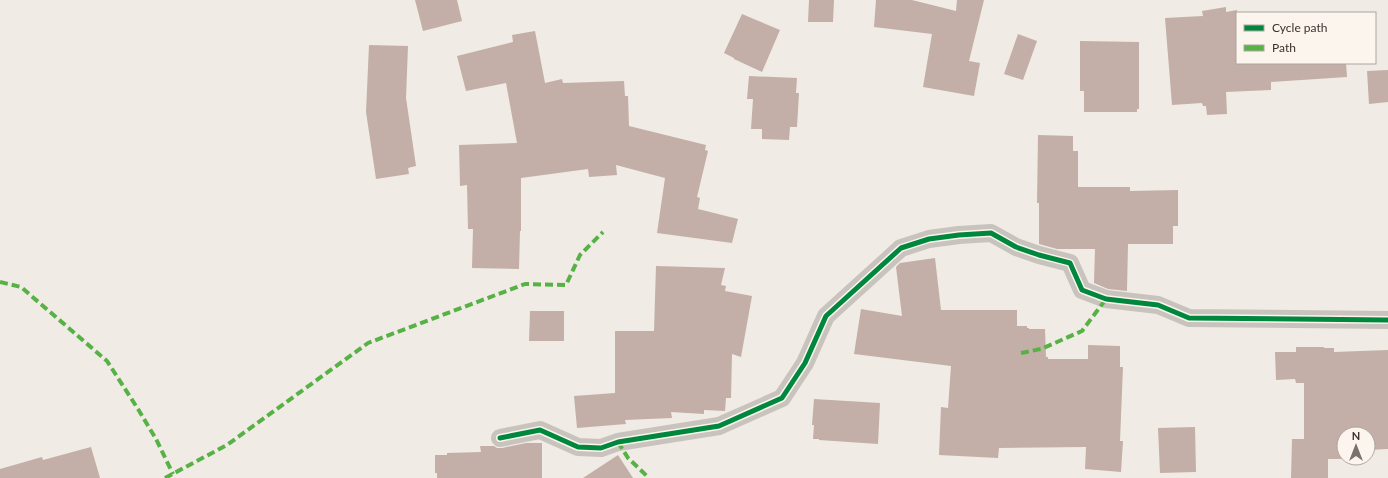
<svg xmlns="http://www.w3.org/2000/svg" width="1388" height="478" font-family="Lato,sans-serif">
	<rect width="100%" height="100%" fill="#f0ebe5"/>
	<g fill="#c3afa7">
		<path d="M 415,0 L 457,0 L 462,21 L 423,31 Z"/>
		<path d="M 809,0 L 834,0 L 833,22 L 808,22 Z"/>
		<path d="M 876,0 L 912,0 L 956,11 L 957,0 L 984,0 L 969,61 L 980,63 L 974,96 L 923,87 L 932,34 L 874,27 Z"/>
		<path d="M 1226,7 L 1226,12 L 1237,10 L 1237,63 L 1346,63 L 1347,77 L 1271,82 L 1271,90 L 1226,92 L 1227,114 L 1207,115 L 1206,106 L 1203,106 L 1202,103 L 1172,105 L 1165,18 L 1203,16 L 1202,11 Z"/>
		<path d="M 742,14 L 780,30 L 762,72 L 734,59 L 734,58 L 724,53 Z"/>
		<path d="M 535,31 L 545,83 L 562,79 L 563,83 L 624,81 L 625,96 L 628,96 L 629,126 L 706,145 L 705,150 L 708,151 L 697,197 L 700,198 L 698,209 L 738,219 L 732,243 L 657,233 L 665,178 L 616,165 L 617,175 L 589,177 L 588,169 L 521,178 L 521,231 L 520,231 L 519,269 L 472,268 L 473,229 L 468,229 L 467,185 L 460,186 L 459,145 L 517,143 L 506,83 L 466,91 L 457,56 L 513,42 L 512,35 Z"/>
		<path d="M 1018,34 L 1037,41 L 1023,80 L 1004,74 Z"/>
		<path d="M 1080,41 L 1139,42 L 1139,109 L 1137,109 L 1137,112 L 1084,112 L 1084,91 L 1080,91 Z"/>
		<path d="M 369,45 L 408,46 L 406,98 L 416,166 L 408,168 L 409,174 L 376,179 L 366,112 Z"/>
		<path d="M 1388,70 L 1388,102 L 1369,104 L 1367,71 Z"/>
		<path d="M 749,76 L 797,78 L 796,93 L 799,93 L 797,127 L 790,127 L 789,140 L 762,139 L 762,129 L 751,129 L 753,99 L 747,99 Z"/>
		<path d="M 1038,135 L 1073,136 L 1073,151 L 1078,151 L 1078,187 L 1130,187 L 1130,191 L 1178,190 L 1178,226 L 1173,226 L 1173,244 L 1128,244 L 1127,291 L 1108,289 L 1094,283 L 1095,249 L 1057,249 L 1039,244 L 1039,203 L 1037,203 Z"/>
		<path d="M 935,258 L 941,310 L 1017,310 L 1017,326 L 1027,326 L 1027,328 L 1029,328 L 1029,329 L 1045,329 L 1046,357 L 1048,357 L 1048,359 L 1088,359 L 1088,345 L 1120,346 L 1120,367 L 1123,367 L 1120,441 L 1123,441 L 1121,472 L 1085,469 L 1086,447 L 999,448 L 998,458 L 939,455 L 941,407 L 948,408 L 951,366 L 854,354 L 861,309 L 902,316 L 896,267 L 900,263 Z"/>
		<path d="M 656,266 L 725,268 L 721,285 L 726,286 L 725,291 L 752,296 L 741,357 L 732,354 L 731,398 L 726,398 L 725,411 L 704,410 L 704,414 L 671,412 L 672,418 L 625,420 L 626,424 L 577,428 L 574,396 L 615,393 L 615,331 L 654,331 Z"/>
		<path d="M 530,311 L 564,311 L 564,341 L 529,341 Z"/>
		<path d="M 1296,347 L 1324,347 L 1324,348 L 1334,348 L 1334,352 L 1388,350 L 1388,449 L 1368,450 L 1368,434 L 1344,434 L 1344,459 L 1328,459 L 1328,478 L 1291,478 L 1292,439 L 1304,439 L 1304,383 L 1296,383 L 1295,379 L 1276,380 L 1275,352 L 1296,352 Z"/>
		<path d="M 814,399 L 880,403 L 878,444 L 819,440 L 819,439 L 813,439 L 814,425 L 812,425 Z"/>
		<path d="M 1195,427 L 1196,472 L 1160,473 L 1158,428 Z"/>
		<path d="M 526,443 L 542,443 L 542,478 L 437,478 L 437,473 L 435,473 L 435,455 L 447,455 L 447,453 L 481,452 L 480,446 L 494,446 L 497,448 L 502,448 Z"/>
		<path d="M 91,447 L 100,478 L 0,478 L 0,469 L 42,457 L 43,460 Z"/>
		<path d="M 618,455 L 633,478 L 583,478 Z"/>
	</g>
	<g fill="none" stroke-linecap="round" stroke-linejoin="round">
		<path stroke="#c9c3be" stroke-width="18" d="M 500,438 L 540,430 L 578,447 L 601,448 L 618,442 L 719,426 L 782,398 L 805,363 L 826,316 L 901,248 L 929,239 L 959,235 L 991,233 L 1016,247 L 1039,255 L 1070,263 L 1082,290 L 1106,299 L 1158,305 L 1189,318 L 1388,320"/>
		<g stroke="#57b246" stroke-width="4" stroke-dasharray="8 4" stroke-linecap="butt">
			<path d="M 0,282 L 21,287 L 107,361 L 138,409 L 156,439 L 173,474"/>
			<path d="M 1021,353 L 1041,349 L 1082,331 L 1106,299"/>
			<path d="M 618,442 L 628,458 L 649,478"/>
			<path d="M 165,478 L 227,445 L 368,343 L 525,284 L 566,285 L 580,255 L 603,232"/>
		</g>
		<defs>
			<path id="cycleway" d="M 500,438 L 540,430 L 578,447 L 601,448 L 618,442 L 719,426 L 782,398 L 805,363 L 826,316 L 901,248 L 929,239 L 959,235 L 991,233 L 1016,247 L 1039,255 L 1070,263 L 1082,290 L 1106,299 L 1158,305 L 1189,318 L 1388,320"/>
		</defs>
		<use href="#cycleway" stroke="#fbf5ee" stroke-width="8"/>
		<use href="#cycleway" stroke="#00873e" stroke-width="5"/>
	</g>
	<rect x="1236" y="12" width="140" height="52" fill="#fbf5ee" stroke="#aea6a0"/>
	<rect x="1244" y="25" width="20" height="6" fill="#00873e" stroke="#aea6a0"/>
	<text x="1272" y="32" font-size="12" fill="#3b302b">Cycle path</text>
	<rect x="1244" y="45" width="20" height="6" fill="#57b246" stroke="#aea6a0"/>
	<text x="1272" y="52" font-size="12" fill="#3b302b">Path</text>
	<g transform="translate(1356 446)"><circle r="19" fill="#fbf5ee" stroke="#aea6a0"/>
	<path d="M0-3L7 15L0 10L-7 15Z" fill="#7a716c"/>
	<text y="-6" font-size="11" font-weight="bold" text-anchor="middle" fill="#3b302b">N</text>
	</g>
</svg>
